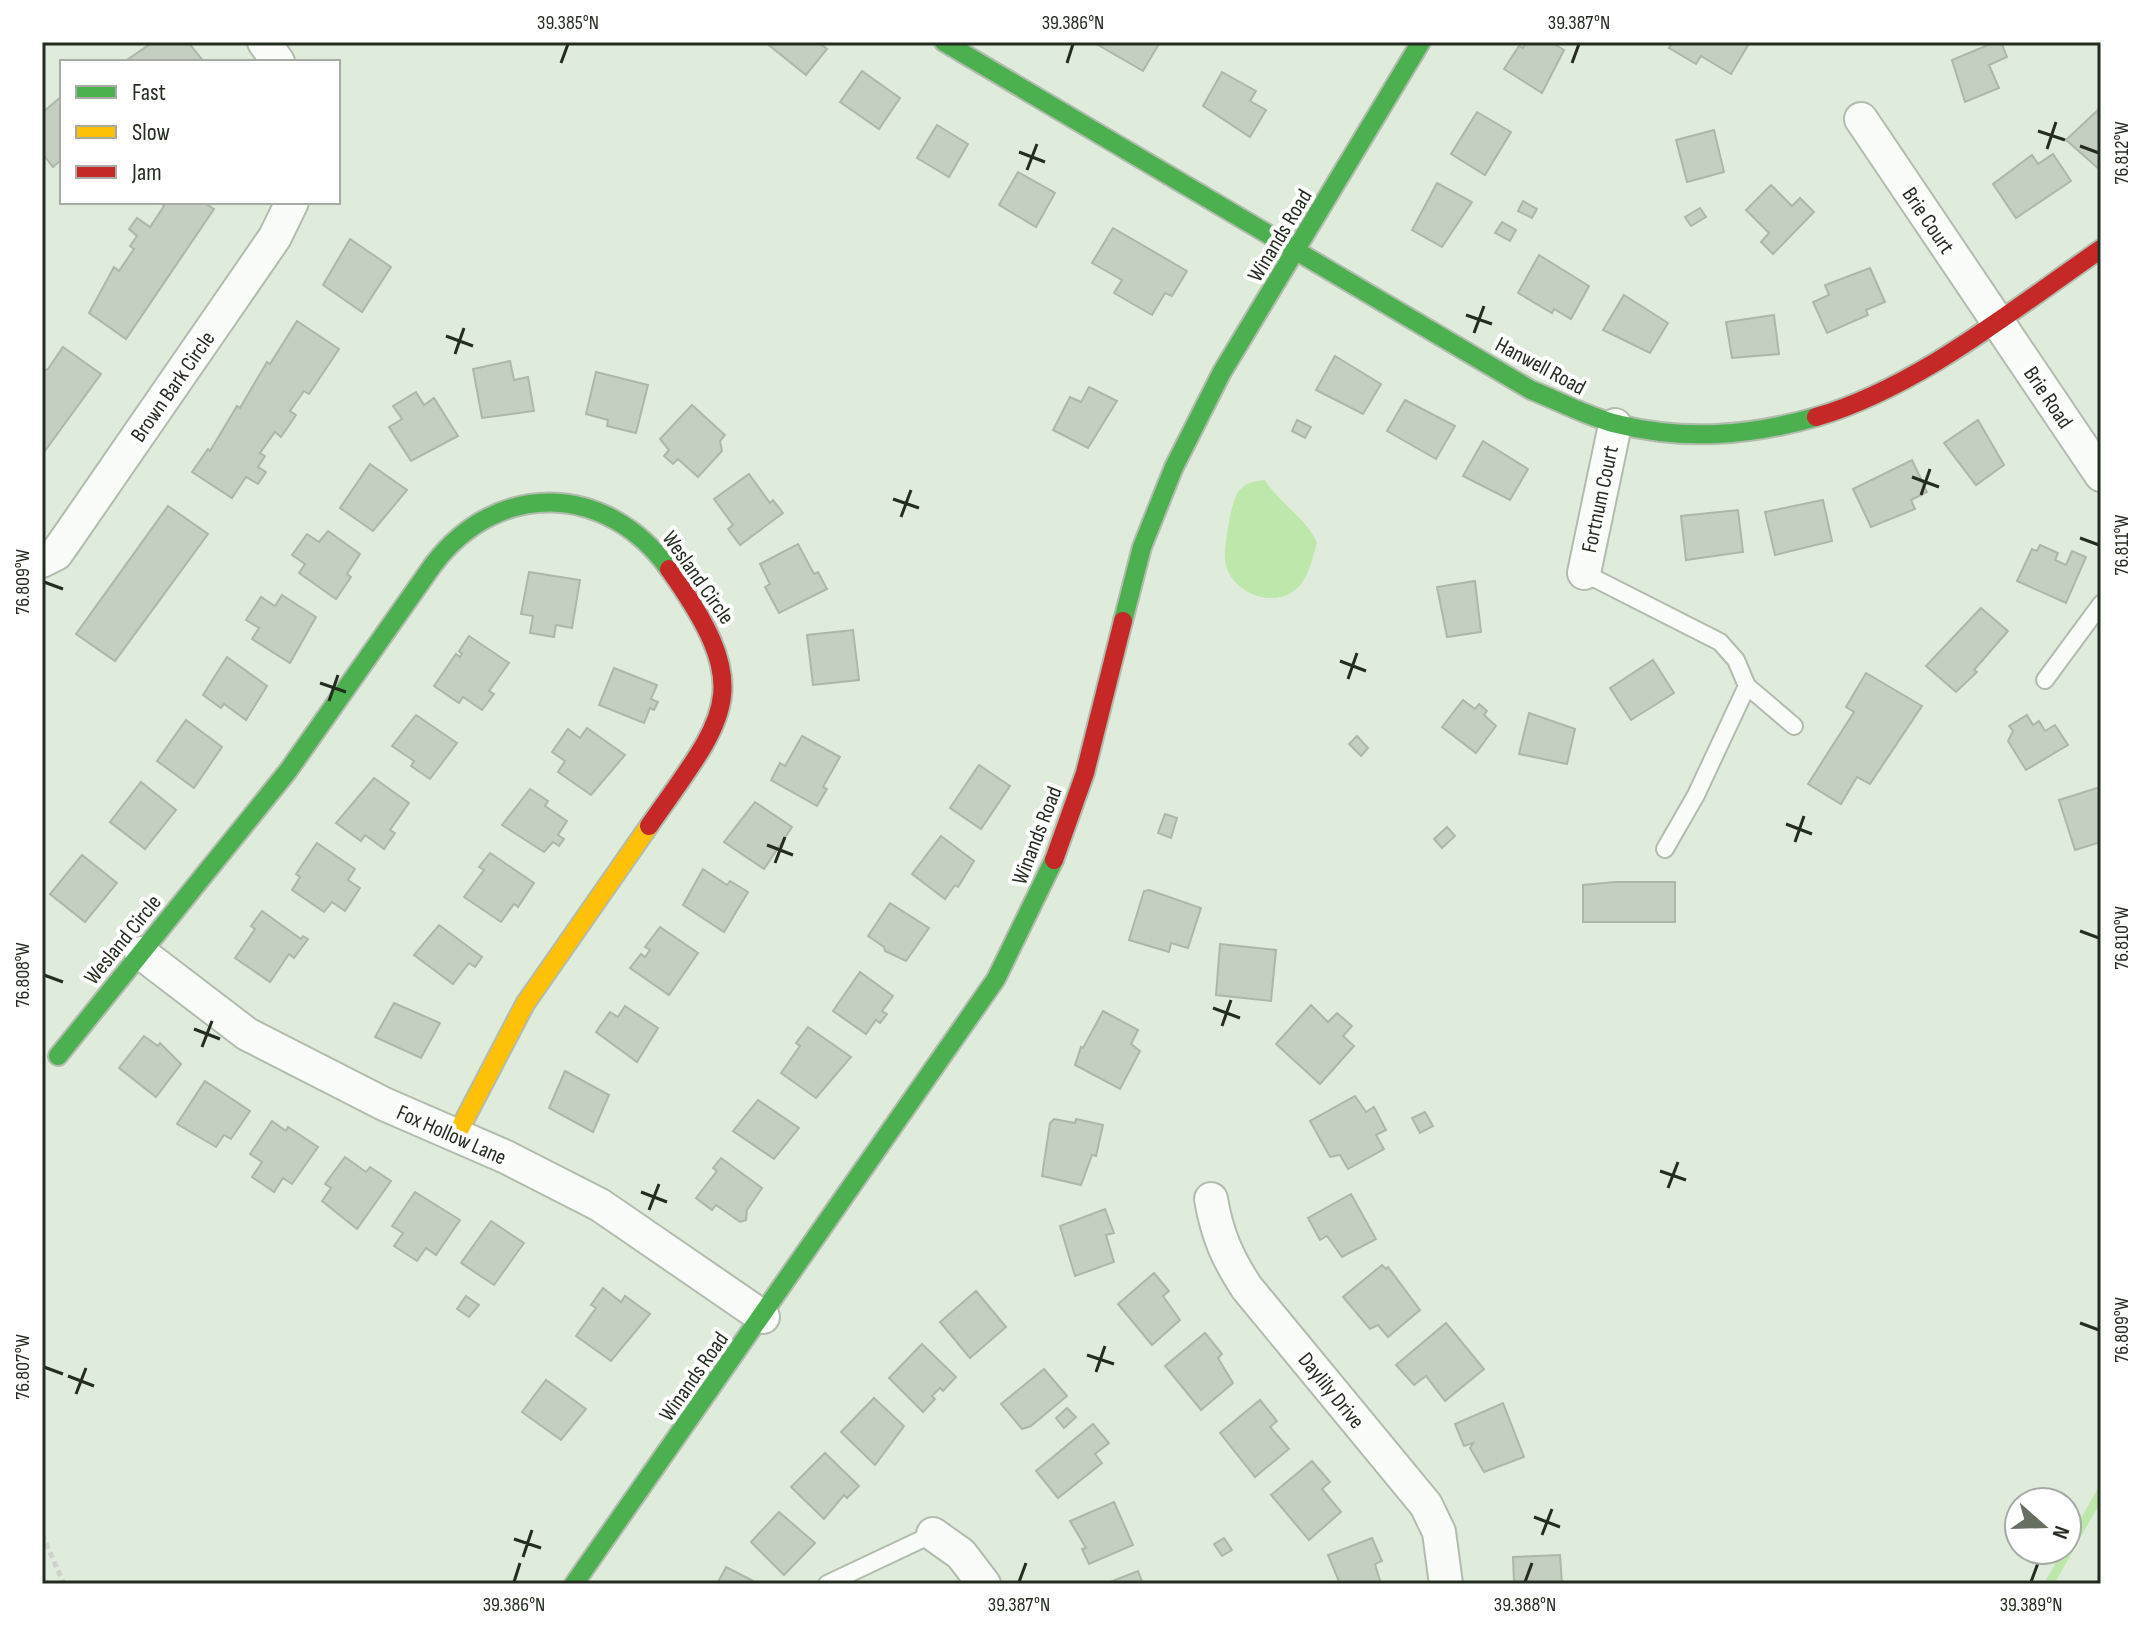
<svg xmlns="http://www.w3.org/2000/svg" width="2143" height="1626" font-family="'Sofia Sans Condensed',sans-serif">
	<rect width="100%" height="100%" fill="#e0ecdb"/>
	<path fill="#bde7ab" d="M 1265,480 C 1279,503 1309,521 1317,543 C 1313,556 1310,573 1301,584 C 1280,611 1235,596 1226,566 C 1222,554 1231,502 1238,492 C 1244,483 1255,481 1265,480 Z"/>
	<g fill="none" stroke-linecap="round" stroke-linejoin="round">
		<path stroke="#bde7ab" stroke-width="9" d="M 2049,1584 L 2101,1492"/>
	</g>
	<g fill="#c4cec1" stroke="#adb7a9" stroke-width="2">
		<path d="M 153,42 L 188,42 L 204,62 L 124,62 Z"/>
		<path d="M 765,42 L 818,42 L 827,49 L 806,75 Z"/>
		<path d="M 1093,42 L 1160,42 L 1143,71 Z"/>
		<path d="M 1526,42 L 1551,42 L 1564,50 L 1542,93 L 1504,69 L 1519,46 L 1523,48 Z"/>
		<path d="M 1673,42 L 1750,42 L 1731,74 L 1701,56 L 1696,64 L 1669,48 Z"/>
		<path d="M 1995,42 L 2001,42 L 2007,57 L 1989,65 L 1999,88 L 1965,102 L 1952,60 Z"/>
		<path d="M 862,71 L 900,98 L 879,129 L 840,102 Z"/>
		<path d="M 1222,72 L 1256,91 L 1250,101 L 1266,110 L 1250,137 L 1203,106 Z"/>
		<path d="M 62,96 L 62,159 L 53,167 L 42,153 L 42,113 Z"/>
		<path d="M 2101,107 L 2101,169 L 2100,170 L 2066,140 Z"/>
		<path d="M 1477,112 L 1511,132 L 1485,175 L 1451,154 Z"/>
		<path d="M 937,125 L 968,144 L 949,177 L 917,158 Z"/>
		<path d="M 1714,130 L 1724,172 L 1687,182 L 1676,140 Z"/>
		<path d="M 2053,154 L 2071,181 L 2016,218 L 1993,184 L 2032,155 L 2038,164 Z"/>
		<path d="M 1018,172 L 1055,193 L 1036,227 L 999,205 Z"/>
		<path d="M 1437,183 L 1472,202 L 1442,247 L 1412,230 Z"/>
		<path d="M 1771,185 L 1792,206 L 1800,198 L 1814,212 L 1773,254 L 1761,242 L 1769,233 L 1746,210 Z"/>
		<path d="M 1523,201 L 1537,209 L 1532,218 L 1518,211 Z"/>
		<path d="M 159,202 L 203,202 L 214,209 L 126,339 L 89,313 L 114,267 L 119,271 L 134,249 L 130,246 L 137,236 L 129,229 L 137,218 L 150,227 L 164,206 Z"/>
		<path d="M 1700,208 L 1706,217 L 1691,226 L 1685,217 Z"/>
		<path d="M 1502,222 L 1516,230 L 1510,241 L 1495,233 Z"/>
		<path d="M 1113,228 L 1187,271 L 1172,296 L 1165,293 L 1152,315 L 1114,293 L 1122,280 L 1092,263 Z"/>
		<path d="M 350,239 L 391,267 L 362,312 L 323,285 Z"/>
		<path d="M 1539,255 L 1589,286 L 1571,319 L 1554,309 L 1552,313 L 1518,293 Z"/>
		<path d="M 1870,268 L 1885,302 L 1866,310 L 1868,315 L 1827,333 L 1813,302 L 1829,295 L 1825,285 Z"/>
		<path d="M 1624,295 L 1668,323 L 1650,353 L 1603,330 Z"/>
		<path d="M 1774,315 L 1779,354 L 1732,358 L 1726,322 Z"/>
		<path d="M 297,321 L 339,349 L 309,394 L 304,391 L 290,411 L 296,415 L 281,437 L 275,432 L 260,453 L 265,456 L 258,467 L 266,472 L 258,484 L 246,477 L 232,498 L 192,472 L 208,449 L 210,451 L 237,406 L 240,408 L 267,362 L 270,364 Z"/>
		<path d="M 63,347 L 101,374 L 42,455 L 42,371 L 48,369 Z"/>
		<path d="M 1335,356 L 1381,384 L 1363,414 L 1316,390 Z"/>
		<path d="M 510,361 L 514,380 L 528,377 L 534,411 L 482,418 L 473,369 Z"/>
		<path d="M 596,372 L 648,385 L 636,433 L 607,426 L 608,420 L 586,414 Z"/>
		<path d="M 1089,387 L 1117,401 L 1088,448 L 1053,430 L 1070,397 L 1081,402 Z"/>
		<path d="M 416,392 L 424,405 L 434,398 L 458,436 L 411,461 L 389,427 L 402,419 L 393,406 Z"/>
		<path d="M 1405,400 L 1455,426 L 1436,459 L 1387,431 Z"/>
		<path d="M 692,405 L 725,435 L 720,441 L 722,451 L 698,477 L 678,459 L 673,464 L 664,456 L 669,450 L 660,439 Z"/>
		<path d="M 1297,420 L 1311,427 L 1305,438 L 1292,431 Z"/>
		<path d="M 1978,420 L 2004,465 L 1976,485 L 1944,443 Z"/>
		<path d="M 1483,441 L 1528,469 L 1510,500 L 1463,476 Z"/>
		<path d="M 1912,460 L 1927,492 L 1911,500 L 1915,509 L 1871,527 L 1853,489 Z"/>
		<path d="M 370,464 L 407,490 L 373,531 L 340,508 Z"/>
		<path d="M 749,474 L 770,503 L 773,500 L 783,513 L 740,545 L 728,529 L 733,525 L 714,499 Z"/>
		<path d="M 1823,500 L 1832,541 L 1775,555 L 1765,512 Z"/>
		<path d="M 168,506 L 208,534 L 115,661 L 76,634 Z"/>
		<path d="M 1738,510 L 1743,552 L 1686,560 L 1681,516 Z"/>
		<path d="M 328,531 L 360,554 L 347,574 L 351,577 L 336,599 L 299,573 L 305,564 L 292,555 L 307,534 L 319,542 Z"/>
		<path d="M 798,544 L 814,574 L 818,572 L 827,589 L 779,613 L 765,587 L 770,584 L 760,564 Z"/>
		<path d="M 2040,545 L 2058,553 L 2055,560 L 2066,565 L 2072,551 L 2086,557 L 2066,603 L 2017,581 L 2032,549 L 2037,551 Z"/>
		<path d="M 529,572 L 580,580 L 572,628 L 556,625 L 554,637 L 530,633 L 533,616 L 521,614 Z"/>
		<path d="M 1475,581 L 1481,632 L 1447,637 L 1437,587 Z"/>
		<path d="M 282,595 L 316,617 L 290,663 L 252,639 L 259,628 L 246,620 L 261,597 L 275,606 Z"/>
		<path d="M 1981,608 L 2008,631 L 1974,670 L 1977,672 L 1956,692 L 1926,666 Z"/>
		<path d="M 853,630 L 859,680 L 813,685 L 807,635 Z"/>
		<path d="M 469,636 L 509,663 L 489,691 L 494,694 L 482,710 L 463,697 L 459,703 L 434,686 L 456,654 L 460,657 L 462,654 L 459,651 Z"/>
		<path d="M 227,657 L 267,686 L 246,720 L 224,704 L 221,708 L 203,695 Z"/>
		<path d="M 1653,660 L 1674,693 L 1631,720 L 1610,688 Z"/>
		<path d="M 614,668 L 657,685 L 651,699 L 658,702 L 654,710 L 650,708 L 644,723 L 599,705 Z"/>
		<path d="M 1866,673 L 1922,706 L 1870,784 L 1857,777 L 1841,804 L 1808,784 L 1854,712 L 1846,707 Z"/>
		<path d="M 1463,700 L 1475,709 L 1479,704 L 1487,711 L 1484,715 L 1496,726 L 1476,753 L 1442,727 Z"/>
		<path d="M 1529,713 L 1575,729 L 1567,764 L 1519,754 Z"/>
		<path d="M 416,715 L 457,743 L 430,779 L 411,766 L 414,761 L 392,746 Z"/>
		<path d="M 2027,715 L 2033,725 L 2039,721 L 2045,731 L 2055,725 L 2068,745 L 2026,770 L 2008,741 L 2013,731 L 2009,726 Z"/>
		<path d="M 186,720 L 222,747 L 194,788 L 157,761 Z"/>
		<path d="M 587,728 L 625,755 L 591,795 L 558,772 L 565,761 L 552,752 L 568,729 L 580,738 Z"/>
		<path d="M 802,736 L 840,757 L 823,787 L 827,789 L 817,806 L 771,780 L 780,763 L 785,766 Z"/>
		<path d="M 1357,736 L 1368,748 L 1361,756 L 1349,744 Z"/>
		<path d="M 979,765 L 1010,786 L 981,829 L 950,808 Z"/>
		<path d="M 374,778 L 409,803 L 390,830 L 395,833 L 384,849 L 365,835 L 361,841 L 336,823 Z"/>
		<path d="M 141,782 L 176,810 L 145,849 L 110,822 Z"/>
		<path d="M 2100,787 L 2101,842 L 2075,850 L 2059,800 Z"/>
		<path d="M 530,789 L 548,801 L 545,806 L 567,821 L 558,835 L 564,839 L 559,846 L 553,842 L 544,852 L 502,825 Z"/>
		<path d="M 755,802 L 792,827 L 764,869 L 724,842 Z"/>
		<path d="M 1165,814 L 1177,818 L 1171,838 L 1158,833 Z"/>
		<path d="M 1447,827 L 1455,836 L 1442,848 L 1434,839 Z"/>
		<path d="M 941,836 L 974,861 L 958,887 L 955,885 L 945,899 L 912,874 Z"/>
		<path d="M 317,843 L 355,869 L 348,880 L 360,888 L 345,911 L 332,902 L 324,912 L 292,890 L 300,877 L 296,874 Z"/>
		<path d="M 490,853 L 534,883 L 518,907 L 514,904 L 501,922 L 464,897 L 484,870 L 479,867 Z"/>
		<path d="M 82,855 L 117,883 L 85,922 L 50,894 Z"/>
		<path d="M 703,869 L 727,885 L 730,881 L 748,892 L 724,932 L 683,905 Z"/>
		<path d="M 1615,882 L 1675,882 L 1675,922 L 1583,922 L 1583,885 Z"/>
		<path d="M 1149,890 L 1201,908 L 1188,948 L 1171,943 L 1169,952 L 1129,940 L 1144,891 Z"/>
		<path d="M 890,903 L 929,928 L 906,961 L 885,951 L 884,947 L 868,936 Z"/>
		<path d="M 262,911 L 301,939 L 303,936 L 308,939 L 294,958 L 289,954 L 270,982 L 235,958 L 255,929 L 251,926 Z"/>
		<path d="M 439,925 L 482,957 L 475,967 L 469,963 L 453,984 L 414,955 Z"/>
		<path d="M 660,927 L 698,953 L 669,995 L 630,968 L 641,954 L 645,957 L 650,950 L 645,947 Z"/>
		<path d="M 1220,944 L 1276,950 L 1271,1001 L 1216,995 Z"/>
		<path d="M 860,972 L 893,996 L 882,1011 L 887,1014 L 880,1023 L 876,1020 L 866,1034 L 833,1011 Z"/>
		<path d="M 394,1003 L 440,1023 L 421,1058 L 375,1037 Z"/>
		<path d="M 1311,1005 L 1328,1022 L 1337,1013 L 1352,1026 L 1343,1036 L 1354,1046 L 1320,1084 L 1276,1044 Z"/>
		<path d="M 625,1006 L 658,1028 L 637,1062 L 596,1032 L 610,1012 L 618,1017 Z"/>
		<path d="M 1103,1011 L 1138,1030 L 1131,1044 L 1140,1051 L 1120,1089 L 1075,1065 L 1081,1047 L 1083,1048 Z"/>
		<path d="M 808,1027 L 851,1057 L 816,1098 L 781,1073 L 800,1046 L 796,1043 Z"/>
		<path d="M 144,1036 L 158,1046 L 160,1043 L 181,1064 L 156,1097 L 119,1068 Z"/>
		<path d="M 565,1071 L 609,1095 L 593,1132 L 549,1108 Z"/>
		<path d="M 205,1081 L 250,1111 L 231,1139 L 224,1135 L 216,1147 L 177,1124 Z"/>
		<path d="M 1355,1096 L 1366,1112 L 1374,1107 L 1386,1130 L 1376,1135 L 1384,1149 L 1348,1169 L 1340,1155 L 1330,1157 L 1310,1121 Z"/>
		<path d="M 758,1100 L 799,1128 L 774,1159 L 733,1131 Z"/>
		<path d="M 1425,1112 L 1433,1126 L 1420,1133 L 1412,1118 Z"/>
		<path d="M 1054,1119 L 1075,1123 L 1076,1119 L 1103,1125 L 1096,1156 L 1092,1155 L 1081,1185 L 1042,1176 L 1050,1123 Z"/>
		<path d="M 272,1121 L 286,1131 L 288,1127 L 318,1147 L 292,1184 L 283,1178 L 274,1192 L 252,1177 L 262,1162 L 250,1154 Z"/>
		<path d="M 345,1157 L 366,1172 L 370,1167 L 391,1181 L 357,1229 L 322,1201 L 331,1188 L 325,1184 Z"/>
		<path d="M 721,1158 L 762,1188 L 747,1210 L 746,1220 L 740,1222 L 716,1205 L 712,1210 L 696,1198 L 717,1171 L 713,1168 Z"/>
		<path d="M 415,1192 L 460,1220 L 436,1255 L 426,1248 L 417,1261 L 394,1246 L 403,1233 L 392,1226 Z"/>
		<path d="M 1351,1194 L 1376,1239 L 1342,1257 L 1327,1236 L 1320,1240 L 1308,1218 Z"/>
		<path d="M 1105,1209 L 1114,1233 L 1106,1235 L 1114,1262 L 1075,1276 L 1060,1226 Z"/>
		<path d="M 491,1221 L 524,1243 L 494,1285 L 461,1263 Z"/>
		<path d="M 1382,1265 L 1386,1269 L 1388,1267 L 1420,1310 L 1388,1337 L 1378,1325 L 1370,1329 L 1343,1297 Z"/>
		<path d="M 1154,1273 L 1169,1291 L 1163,1296 L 1180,1320 L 1152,1345 L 1118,1304 Z"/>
		<path d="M 603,1288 L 621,1302 L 625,1296 L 650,1314 L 611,1361 L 576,1336 L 596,1308 L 591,1305 Z"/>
		<path d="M 976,1291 L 1006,1327 L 970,1358 L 940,1322 Z"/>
		<path d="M 466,1296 L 479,1305 L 469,1317 L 457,1309 Z"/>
		<path d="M 1446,1323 L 1484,1369 L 1445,1401 L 1426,1376 L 1414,1385 L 1396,1365 Z"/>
		<path d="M 1205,1333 L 1222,1354 L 1218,1358 L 1233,1383 L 1201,1410 L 1165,1366 Z"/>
		<path d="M 922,1344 L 956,1377 L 943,1391 L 940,1388 L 932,1396 L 935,1399 L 923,1412 L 889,1378 Z"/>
		<path d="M 1044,1369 L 1067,1396 L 1031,1426 L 1022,1429 L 1001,1404 Z"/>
		<path d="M 546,1380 L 586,1409 L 561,1440 L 522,1412 Z"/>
		<path d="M 874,1398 L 904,1426 L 875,1465 L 841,1432 Z"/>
		<path d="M 1260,1400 L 1277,1421 L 1270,1427 L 1289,1449 L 1255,1477 L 1220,1433 Z"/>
		<path d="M 1503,1403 L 1524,1457 L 1484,1472 L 1470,1448 L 1473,1443 L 1464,1446 L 1455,1424 Z"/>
		<path d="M 1067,1408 L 1076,1417 L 1064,1428 L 1056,1418 Z"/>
		<path d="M 1093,1424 L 1109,1443 L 1095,1454 L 1102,1463 L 1058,1498 L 1036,1471 Z"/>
		<path d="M 825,1453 L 859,1486 L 847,1498 L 844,1495 L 824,1519 L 791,1487 Z"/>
		<path d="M 1312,1461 L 1330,1482 L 1322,1489 L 1341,1512 L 1309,1540 L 1271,1495 Z"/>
		<path d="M 1114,1502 L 1133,1545 L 1089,1564 L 1082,1549 L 1086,1548 L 1070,1521 Z"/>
		<path d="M 779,1512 L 815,1543 L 784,1575 L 751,1542 Z"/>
		<path d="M 1224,1538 L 1232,1550 L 1222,1556 L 1214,1544 Z"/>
		<path d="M 1372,1538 L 1382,1561 L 1375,1564 L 1381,1584 L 1340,1584 L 1328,1555 Z"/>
		<path d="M 1560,1555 L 1562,1584 L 1514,1584 L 1513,1557 Z"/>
		<path d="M 726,1567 L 759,1584 L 717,1584 Z"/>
		<path d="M 1138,1571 L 1143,1584 L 1105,1584 Z"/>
	</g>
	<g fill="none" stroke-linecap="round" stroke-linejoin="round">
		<defs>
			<g id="lane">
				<path d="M 1584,573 L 1720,642 L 1736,660 L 1747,686 L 1696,795 L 1665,849"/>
				<path d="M 2045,680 L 2101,604"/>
				<path d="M 1747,686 L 1794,726"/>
				<path d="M 827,1584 L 933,1534"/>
			</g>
			<g id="street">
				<path d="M 264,42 L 278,62"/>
				<path d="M 1861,119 L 2101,475"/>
				<path d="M 42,561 L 56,554 L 68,537 L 275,237 L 292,202"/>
				<path d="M 1584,573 L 1615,425"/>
				<path d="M 141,953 L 247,1034 L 384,1104 L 506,1157 L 600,1205 L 763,1317"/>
				<path d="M 1211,1199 C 1217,1234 1227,1258 1247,1288 L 1426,1505 L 1439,1532 L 1446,1584"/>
				<path d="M 933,1534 L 961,1554 L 984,1584"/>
			</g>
			<g id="fast">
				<path d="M 944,42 L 1531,390 C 1559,401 1588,417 1617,424 C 1685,441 1749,436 1816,417"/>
				<path d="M 1123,621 L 1142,547 L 1174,467 L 1222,372 L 1421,42"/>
				<path d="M 58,1056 L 288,771 L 433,565 C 498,479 607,483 669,569"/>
				<path d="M 574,1584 L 996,979 L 1054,860"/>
			</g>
			<path id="slow" d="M 456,1136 L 525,1004 L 649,826"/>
			<g id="jam">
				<path d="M 1816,417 C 1917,388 2015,308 2101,249"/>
				<path d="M 649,826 C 728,713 756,692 669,569"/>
				<path d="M 1054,860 L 1085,773 L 1123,621"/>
			</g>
		</defs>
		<use href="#lane" stroke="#b2bcae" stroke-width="20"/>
		<use href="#street" stroke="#b2bcae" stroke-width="36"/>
		<use href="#fast" stroke="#b2bcae" stroke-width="22"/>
		<use href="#slow" stroke="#b2bcae" stroke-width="22"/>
		<use href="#jam" stroke="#b2bcae" stroke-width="22"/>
		<path stroke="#ced2cd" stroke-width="5" stroke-dasharray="6 4" stroke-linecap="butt" d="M 42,1534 L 64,1584"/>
		<use href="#lane" stroke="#fafcfa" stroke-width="16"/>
		<use href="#street" stroke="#fafcfa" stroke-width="32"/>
		<use href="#fast" stroke="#4caf50" stroke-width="18"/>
		<use href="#slow" stroke="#ffc107" stroke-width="18"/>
		<use href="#jam" stroke="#c62828" stroke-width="18"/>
	</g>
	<path fill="none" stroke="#242c20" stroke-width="3" d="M 561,63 L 568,44M 1067,63 L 1073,44M 1572,63 L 1579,44M 2038,131 L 2065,140M 2080,146 L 2099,153M 2047,149 L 2056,122M 1019,152 L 1045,162M 1027,170 L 1037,144M 1466,315 L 1492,324M 1474,333 L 1484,306M 446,336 L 473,346M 455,354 L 464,328M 1912,477 L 1939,487M 1921,495 L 1930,469M 893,499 L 919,508M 901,517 L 911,490M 2080,538 L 2099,545M 44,582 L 63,589M 1340,661 L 1366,671M 1348,679 L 1357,653M 320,683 L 346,692M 329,701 L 338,675M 1786,824 L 1812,834M 1795,842 L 1804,816M 767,845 L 793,855M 775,863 L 785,837M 2080,931 L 2099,938M 44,975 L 63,982M 1213,1008 L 1240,1018M 1222,1026 L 1231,1000M 194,1029 L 220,1039M 202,1047 L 212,1021M 1660,1171 L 1686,1180M 1668,1188 L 1678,1162M 641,1192 L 667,1202M 649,1210 L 659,1184M 2080,1323 L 2099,1330M 1087,1355 L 1114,1364M 44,1367 L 63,1374M 1096,1372 L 1105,1346M 68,1376 L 94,1386M 76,1394 L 86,1368M 1534,1517 L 1560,1527M 1542,1535 L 1552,1509M 514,1539 L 541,1548M 523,1557 L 532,1530M 514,1582 L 520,1563M 1019,1582 L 1026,1563M 1525,1582 L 1532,1563M 2031,1582 L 2038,1563"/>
	<g text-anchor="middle" stroke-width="8" stroke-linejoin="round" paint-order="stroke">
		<g font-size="22" fill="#242c20" stroke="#fff">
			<text transform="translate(1929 220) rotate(56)" y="8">Brie Court</text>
			<text transform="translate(1279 235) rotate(-59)" y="8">Winands Road</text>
			<text transform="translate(1541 365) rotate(28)" y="8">Hanwell Road</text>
			<text transform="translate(172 386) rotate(-55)" y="8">Brown Bark Circle</text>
			<text transform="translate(2049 397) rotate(56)" y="8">Brie Road</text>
			<text transform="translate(1599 499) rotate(-78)" y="8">Fortnum Court</text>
			<text transform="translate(699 577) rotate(55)" y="8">Wesland Circle</text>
			<text transform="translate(1036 835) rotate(-69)" y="8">Winands Road</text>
			<text transform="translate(122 939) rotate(-51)" y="8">Wesland Circle</text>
			<text transform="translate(452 1134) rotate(24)" y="8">Fox Hollow Lane</text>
			<text transform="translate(693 1376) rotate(-55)" y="8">Winands Road</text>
			<text transform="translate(1332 1390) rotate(51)" y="8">Daylily Drive</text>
		</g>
	</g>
	<rect width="2143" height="1626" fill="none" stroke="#ffffff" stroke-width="88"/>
	<rect x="60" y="60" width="280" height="144" fill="#ffffff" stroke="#a7aba6" stroke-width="2"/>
	<rect x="76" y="86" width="40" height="12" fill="#4caf50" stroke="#a7aba6" stroke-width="2"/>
	<text x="132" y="100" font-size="24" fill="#242c20">Fast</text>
	<rect x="76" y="126" width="40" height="12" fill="#ffc107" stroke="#a7aba6" stroke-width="2"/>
	<text x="132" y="140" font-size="24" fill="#242c20">Slow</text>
	<rect x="76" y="166" width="40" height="12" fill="#c62828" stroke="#a7aba6" stroke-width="2"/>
	<text x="132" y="180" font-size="24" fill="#242c20">Jam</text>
	<g transform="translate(2043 1526) rotate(110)"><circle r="38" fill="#ffffff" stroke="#a7aba6" stroke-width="2"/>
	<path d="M0-6L14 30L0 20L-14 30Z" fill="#666f61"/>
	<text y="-12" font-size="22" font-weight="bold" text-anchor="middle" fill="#242c20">N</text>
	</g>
	<rect x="44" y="44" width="2055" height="1538" fill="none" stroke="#242c20" stroke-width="3"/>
	<g font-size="20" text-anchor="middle" fill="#242c20">
		<text x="568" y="29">39.385°N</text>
		<text x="1073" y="29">39.386°N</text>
		<text x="1579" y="29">39.387°N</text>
		<text transform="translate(2121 153) rotate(-90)" y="7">76.812°W</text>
		<text transform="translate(2121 545) rotate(-90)" y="7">76.811°W</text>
		<text transform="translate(22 582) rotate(-90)" y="7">76.809°W</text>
		<text transform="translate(2121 938) rotate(-90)" y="7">76.810°W</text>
		<text transform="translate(22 975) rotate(-90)" y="7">76.808°W</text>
		<text transform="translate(2121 1330) rotate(-90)" y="7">76.809°W</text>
		<text transform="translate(22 1367) rotate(-90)" y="7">76.807°W</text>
		<text x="514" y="1611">39.386°N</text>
		<text x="1019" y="1611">39.387°N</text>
		<text x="1525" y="1611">39.388°N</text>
		<text x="2031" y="1611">39.389°N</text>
	</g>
</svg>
